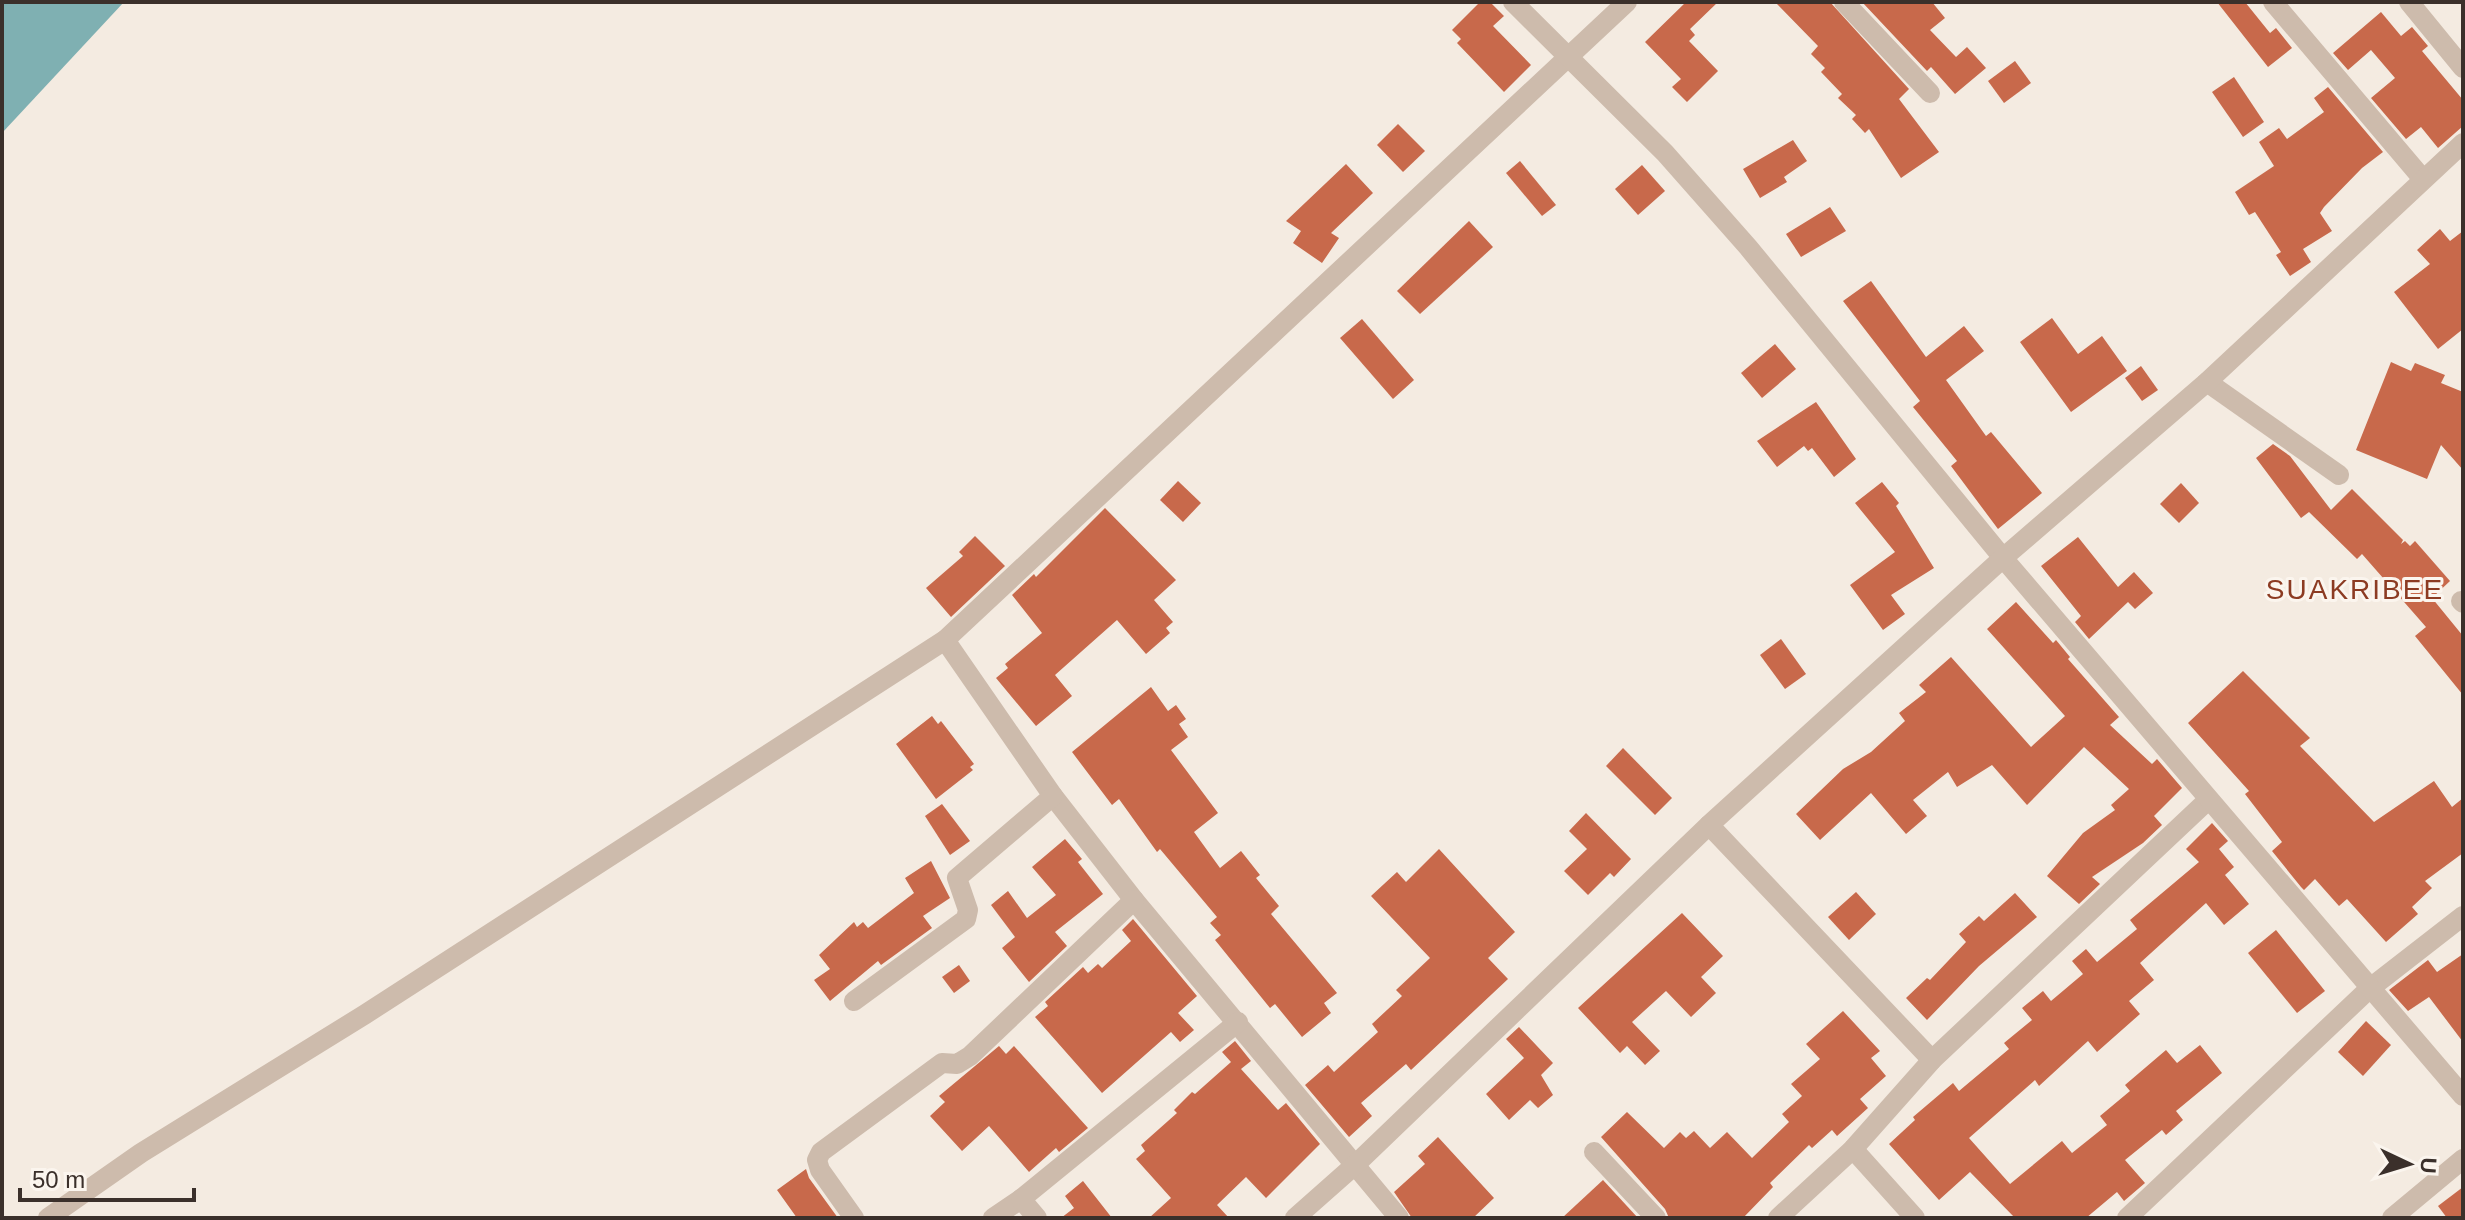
<svg xmlns="http://www.w3.org/2000/svg" width="2465" height="1220" font-family="Arial,sans-serif">
	<rect width="100%" height="100%" fill="#f4ebe1"/>
	<path fill="#7fb0b2" d="M 2,2 L 124,2 L 2,133 Z"/>
	<g fill="#c8694b">
		<path d="M 1480,2 L 1490,2 L 1504,16 L 1493,26 L 1531,65 L 1504,92 L 1457,43 L 1461,39 L 1452,30 Z"/>
		<path d="M 1686,2 L 1718,2 L 1690,29 L 1695,35 L 1689,41 L 1718,71 L 1687,102 L 1672,87 L 1681,79 L 1645,42 Z"/>
		<path d="M 1775,2 L 1830,2 L 1909,89 L 1899,99 L 1939,152 L 1901,178 L 1869,129 L 1865,133 L 1852,119 L 1856,115 L 1838,98 L 1842,94 L 1821,72 L 1825,68 L 1811,54 L 1818,46 Z"/>
		<path d="M 1862,2 L 1932,2 L 1945,18 L 1930,30 L 1956,57 L 1967,47 L 1986,68 L 1955,94 L 1931,67 L 1927,71 Z"/>
		<path d="M 2217,2 L 2245,2 L 2270,33 L 2276,28 L 2292,48 L 2268,67 Z"/>
		<path d="M 2381,12 L 2401,36 L 2412,27 L 2428,46 L 2422,51 L 2463,100 L 2463,126 L 2438,148 L 2421,127 L 2406,139 L 2371,98 L 2395,78 L 2371,50 L 2348,70 L 2333,53 Z"/>
		<path d="M 2015,61 L 2031,83 L 2004,103 L 1988,81 Z"/>
		<path d="M 2234,77 L 2264,122 L 2243,137 L 2212,92 Z"/>
		<path d="M 2328,87 L 2383,152 L 2362,168 L 2324,207 L 2320,213 L 2332,231 L 2303,249 L 2311,262 L 2290,276 L 2276,255 L 2281,252 L 2255,212 L 2249,215 L 2235,192 L 2274,166 L 2259,142 L 2279,128 L 2287,139 L 2324,112 L 2314,98 Z"/>
		<path d="M 1398,124 L 1425,151 L 1403,172 L 1377,145 Z"/>
		<path d="M 1793,140 L 1807,161 L 1784,177 L 1787,182 L 1760,198 L 1743,169 Z"/>
		<path d="M 1520,161 L 1556,205 L 1542,216 L 1506,173 Z"/>
		<path d="M 1346,164 L 1373,193 L 1331,233 L 1339,238 L 1322,263 L 1293,243 L 1301,231 L 1286,221 Z"/>
		<path d="M 1642,165 L 1665,191 L 1638,215 L 1615,189 Z"/>
		<path d="M 1830,207 L 1846,231 L 1801,257 L 1786,234 Z"/>
		<path d="M 1469,221 L 1493,247 L 1420,314 L 1397,291 Z"/>
		<path d="M 2440,229 L 2450,241 L 2463,231 L 2463,329 L 2438,349 L 2394,292 L 2430,264 L 2417,250 Z"/>
		<path d="M 1871,281 L 1926,357 L 1964,326 L 1984,351 L 1946,380 L 1986,436 L 1991,432 L 2042,493 L 1998,529 L 1951,466 L 1957,461 L 1913,407 L 1920,401 L 1843,301 Z"/>
		<path d="M 2052,318 L 2078,354 L 2102,336 L 2127,371 L 2071,412 L 2020,342 Z"/>
		<path d="M 1362,319 L 1414,380 L 1393,399 L 1340,338 Z"/>
		<path d="M 1775,344 L 1796,369 L 1762,398 L 1741,373 Z"/>
		<path d="M 2391,362 L 2411,371 L 2415,363 L 2445,375 L 2441,383 L 2463,392 L 2463,470 L 2441,445 L 2427,479 L 2356,450 Z"/>
		<path d="M 2141,366 L 2158,390 L 2142,401 L 2125,378 Z"/>
		<path d="M 1816,402 L 1856,459 L 1834,477 L 1812,448 L 1808,451 L 1804,446 L 1777,467 L 1757,441 Z"/>
		<path d="M 2273,444 L 2290,456 L 2331,510 L 2352,489 L 2403,540 L 2401,544 L 2405,541 L 2410,546 L 2415,541 L 2450,581 L 2432,598 L 2463,636 L 2463,695 L 2415,636 L 2426,627 L 2362,554 L 2357,559 L 2309,512 L 2301,518 L 2256,458 Z"/>
		<path d="M 1178,481 L 1201,503 L 1183,522 L 1160,500 Z"/>
		<path d="M 1882,482 L 1899,503 L 1896,506 L 1934,568 L 1891,595 L 1905,614 L 1883,630 L 1850,585 L 1895,552 L 1855,503 Z"/>
		<path d="M 2181,483 L 2199,503 L 2179,523 L 2160,504 Z"/>
		<path d="M 1105,508 L 1176,580 L 1154,600 L 1173,622 L 1166,628 L 1170,633 L 1146,654 L 1117,620 L 1055,675 L 1072,696 L 1036,726 L 996,678 L 1008,668 L 1005,664 L 1042,633 L 1012,595 L 1034,574 L 1036,577 Z"/>
		<path d="M 975,536 L 1005,566 L 951,617 L 926,588 L 963,556 L 959,552 Z"/>
		<path d="M 2078,537 L 2118,587 L 2134,572 L 2153,593 L 2135,609 L 2128,602 L 2089,639 L 2075,622 L 2081,616 L 2041,566 Z"/>
		<path d="M 2016,602 L 2053,643 L 2056,640 L 2070,657 L 2068,659 L 2119,717 L 2110,725 L 2152,764 L 2157,759 L 2182,788 L 2154,816 L 2162,825 L 2143,843 L 2092,877 L 2100,884 L 2079,904 L 2047,876 L 2083,833 L 2115,810 L 2111,805 L 2129,789 L 2084,747 L 2027,805 L 1992,765 L 1957,787 L 1948,772 L 1913,800 L 1927,816 L 1906,834 L 1871,793 L 1820,840 L 1796,814 L 1843,769 L 1871,752 L 1905,721 L 1899,713 L 1926,692 L 1919,685 L 1951,657 L 2031,747 L 2065,716 L 1987,629 Z"/>
		<path d="M 1781,639 L 1806,674 L 1785,689 L 1760,655 Z"/>
		<path d="M 2243,671 L 2310,738 L 2300,746 L 2374,822 L 2434,781 L 2452,807 L 2463,798 L 2463,853 L 2425,881 L 2432,888 L 2412,907 L 2418,914 L 2386,942 L 2347,899 L 2339,906 L 2315,879 L 2304,890 L 2301,887 L 2272,851 L 2282,842 L 2245,794 L 2249,791 L 2188,723 Z"/>
		<path d="M 1151,687 L 1168,711 L 1176,705 L 1186,719 L 1179,724 L 1188,737 L 1171,750 L 1218,813 L 1194,832 L 1220,868 L 1241,851 L 1260,875 L 1256,878 L 1279,906 L 1271,914 L 1337,993 L 1324,1003 L 1331,1013 L 1302,1037 L 1275,1004 L 1270,1008 L 1215,940 L 1221,935 L 1210,923 L 1217,917 L 1160,849 L 1157,852 L 1119,799 L 1112,805 L 1072,752 Z"/>
		<path d="M 932,716 L 938,724 L 941,721 L 974,764 L 970,767 L 973,770 L 936,799 L 896,744 Z"/>
		<path d="M 1623,748 L 1672,798 L 1655,815 L 1606,766 Z"/>
		<path d="M 942,804 L 970,841 L 950,855 L 925,816 Z"/>
		<path d="M 1586,813 L 1631,859 L 1614,877 L 1610,873 L 1588,895 L 1564,871 L 1587,849 L 1569,831 Z"/>
		<path d="M 2212,823 L 2228,841 L 2219,849 L 2234,867 L 2225,875 L 2249,904 L 2224,925 L 2206,903 L 2140,963 L 2154,980 L 2129,1001 L 2140,1014 L 2097,1052 L 2088,1041 L 2039,1086 L 2035,1080 L 1969,1138 L 2010,1184 L 2062,1141 L 2072,1153 L 2107,1125 L 2100,1116 L 2130,1091 L 2125,1085 L 2166,1050 L 2177,1063 L 2200,1045 L 2222,1073 L 2176,1111 L 2183,1120 L 2166,1135 L 2162,1130 L 2125,1160 L 2145,1183 L 2124,1201 L 2117,1192 L 2086,1218 L 2015,1218 L 1970,1172 L 1939,1200 L 1889,1144 L 1915,1120 L 1913,1117 L 1953,1083 L 1959,1091 L 2009,1049 L 2004,1043 L 2032,1020 L 2022,1008 L 2043,991 L 2051,1001 L 2083,974 L 2072,961 L 2086,949 L 2097,962 L 2137,929 L 2130,920 L 2199,862 L 2186,849 Z"/>
		<path d="M 1065,839 L 1082,859 L 1078,862 L 1103,894 L 1055,932 L 1067,946 L 1029,982 L 1002,948 L 1015,937 L 991,905 L 1008,891 L 1027,918 L 1056,895 L 1032,867 Z"/>
		<path d="M 1439,849 L 1515,932 L 1488,958 L 1508,979 L 1411,1070 L 1406,1064 L 1361,1103 L 1372,1116 L 1349,1137 L 1305,1085 L 1328,1065 L 1334,1072 L 1378,1032 L 1372,1024 L 1402,996 L 1396,990 L 1430,958 L 1371,896 L 1397,872 L 1406,882 Z"/>
		<path d="M 931,861 L 950,898 L 923,916 L 932,928 L 881,965 L 878,961 L 830,1001 L 814,980 L 830,969 L 819,955 L 854,922 L 857,927 L 863,922 L 868,928 L 914,893 L 905,878 Z"/>
		<path d="M 1856,892 L 1876,914 L 1849,940 L 1828,917 Z"/>
		<path d="M 2015,893 L 2037,917 L 1979,966 L 1927,1020 L 1906,998 L 1927,978 L 1930,980 L 1966,942 L 1959,934 L 1979,916 L 1984,921 Z"/>
		<path d="M 1682,913 L 1723,956 L 1701,977 L 1716,993 L 1691,1017 L 1666,991 L 1632,1022 L 1660,1051 L 1645,1065 L 1627,1046 L 1620,1053 L 1578,1008 Z"/>
		<path d="M 1133,919 L 1197,996 L 1178,1013 L 1194,1030 L 1180,1042 L 1171,1032 L 1102,1093 L 1035,1017 L 1048,1006 L 1045,1002 L 1083,967 L 1088,973 L 1098,964 L 1102,968 L 1131,941 L 1122,930 Z"/>
		<path d="M 2276,930 L 2325,991 L 2297,1013 L 2248,953 Z"/>
		<path d="M 2463,954 L 2463,1042 L 2429,997 L 2408,1011 L 2389,990 L 2428,960 L 2437,972 Z"/>
		<path d="M 959,965 L 970,981 L 954,993 L 942,977 Z"/>
		<path d="M 1843,1011 L 1880,1051 L 1871,1058 L 1886,1076 L 1860,1099 L 1868,1108 L 1837,1136 L 1832,1130 L 1812,1148 L 1809,1145 L 1770,1183 L 1773,1187 L 1743,1218 L 1669,1218 L 1665,1209 L 1601,1137 L 1627,1112 L 1664,1148 L 1680,1132 L 1686,1138 L 1694,1131 L 1710,1148 L 1727,1132 L 1752,1158 L 1789,1122 L 1782,1114 L 1802,1096 L 1791,1084 L 1820,1059 L 1806,1044 Z"/>
		<path d="M 2366,1021 L 2391,1045 L 2363,1076 L 2338,1052 Z"/>
		<path d="M 1519,1027 L 1553,1063 L 1541,1075 L 1553,1095 L 1538,1108 L 1530,1100 L 1509,1120 L 1486,1094 L 1524,1058 L 1506,1039 Z"/>
		<path d="M 1235,1041 L 1251,1061 L 1241,1069 L 1278,1110 L 1286,1103 L 1320,1144 L 1266,1198 L 1246,1177 L 1217,1205 L 1229,1218 L 1149,1218 L 1171,1198 L 1136,1159 L 1145,1151 L 1141,1145 L 1177,1113 L 1174,1110 L 1192,1092 L 1195,1094 L 1231,1062 L 1222,1052 Z"/>
		<path d="M 999,1046 L 1006,1054 L 1014,1046 L 1088,1128 L 1059,1152 L 1056,1148 L 1029,1172 L 989,1126 L 962,1151 L 930,1116 L 945,1102 L 939,1096 Z"/>
		<path d="M 1438,1137 L 1494,1198 L 1473,1218 L 1412,1218 L 1394,1192 L 1425,1164 L 1418,1156 Z"/>
		<path d="M 806,1169 L 809,1178 L 838,1218 L 797,1218 L 777,1190 Z"/>
		<path d="M 1603,1180 L 1638,1218 L 1562,1218 Z"/>
		<path d="M 1083,1181 L 1112,1218 L 1061,1218 L 1074,1208 L 1065,1196 Z"/>
		<path d="M 2463,1187 L 2463,1218 L 2447,1218 L 2438,1206 Z"/>
	</g>
	<g fill="none" stroke-linecap="round" stroke-linejoin="round">
		<g stroke="#cdbbac" stroke-width="20">
			<path d="M 1844,2 L 1930,93"/>
			<path d="M 2273,2 L 2422,178"/>
			<path d="M 2409,2 L 2463,68"/>
			<path d="M 2207,382 L 2339,475"/>
			<path d="M 2461,601 L 2463,603"/>
			<path d="M 945,640 L 1053,796 L 1134,900 L 1399,1218"/>
			<path d="M 1709,825 L 1932,1060"/>
			<path d="M 854,1001 L 966,919 L 968,910 L 957,878 L 1053,796"/>
			<path d="M 1853,1149 L 1915,1218"/>
			<path d="M 1594,1152 L 1656,1218"/>
			<path d="M 48,1218 L 141,1153 L 364,1015 L 945,640 L 1627,2"/>
			<path d="M 854,1218 L 820,1170 L 817,1160 L 821,1152 L 942,1063 L 957,1064 L 970,1056 L 1134,900"/>
			<path d="M 993,1218 L 1021,1199"/>
			<path d="M 1037,1218 L 1021,1199 L 1238,1022"/>
			<path d="M 1778,1218 L 1853,1149 L 1932,1060 L 2208,800"/>
			<path d="M 2127,1218 L 2369,989 L 2463,916"/>
			<path d="M 2392,1218 L 2463,1159"/>
		</g>
		<g stroke="#cdbbac" stroke-width="20">
			<path d="M 1513,2 L 1665,153 L 1748,247 L 2003,558 L 2463,1096"/>
			<path d="M 1295,1218 L 1356,1164 L 1709,825 L 2003,558 L 2207,382 L 2463,143"/>
		</g>
	</g>
	<g text-anchor="middle" stroke-width="6" stroke-linejoin="round" paint-order="stroke">
		<g font-size="28" letter-spacing="2" fill="#8c3b22" stroke="#fbf5ee">
			<text x="2355" y="599">SUAKRIBEE</text>
		</g>
	</g>
	<rect width="2465" height="1220" fill="none" stroke="#3b302b" stroke-width="8"/>
	<g transform="translate(2409 1164) rotate(94)" stroke="#fbf5ee" stroke-width="6" paint-order="stroke">
	<path d="M0-6L14 30L0 20L-14 30Z" fill="#3b302b"/>
	<text y="-12" font-size="22" font-weight="bold" text-anchor="middle" fill="#3b302b">U</text>
	</g>
	<path d="M20 1188v12h174v-12" fill="none" stroke="#3b302b" stroke-width="4"/>
	<text x="32" y="1188" font-size="24" fill="#3b302b" stroke="#fbf5ee" stroke-width="6" paint-order="stroke">50 m</text>
</svg>
